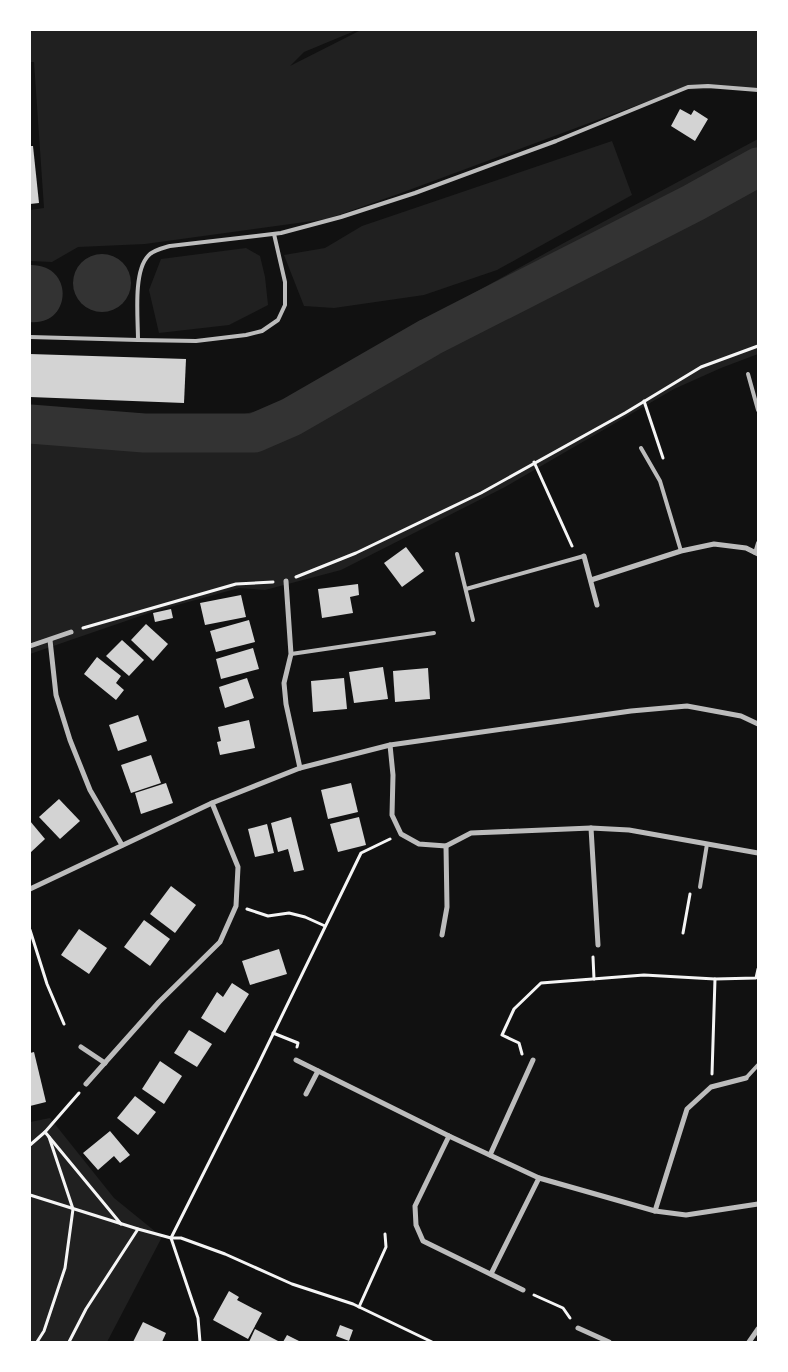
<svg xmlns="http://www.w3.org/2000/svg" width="788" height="1372" font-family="Cabin,sans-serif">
	<rect width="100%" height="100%" fill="#111"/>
	<g fill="#202020">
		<path d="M 34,30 L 357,30 L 304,52 L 290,66 L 361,30 L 758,30 L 758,88 L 678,90 L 401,193 L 327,219 L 145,244 L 78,247 L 52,262 L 30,261 L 30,210 L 44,208 L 34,62 L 30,62 L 30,31 Z"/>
		<path d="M 758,139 L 758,354 L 721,368 L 674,389 L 505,487 L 341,570 L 265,590 L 239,588 L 152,612 L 30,654 L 30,409 L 221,420 L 268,408 L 562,244 Z"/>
		<path d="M 612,141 L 632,195 L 497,270 L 424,295 L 334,308 L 304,306 L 284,255 L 325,248 L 362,226 Z"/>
		<path d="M 246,248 L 260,256 L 265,277 L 268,305 L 229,325 L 159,333 L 149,290 L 161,259 Z"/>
		<path d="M 50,1118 L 114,1198 L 162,1237 L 107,1342 L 30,1342 L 30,1122 Z"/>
	</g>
	<g fill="#333">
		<circle cx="102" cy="283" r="29"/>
		<path d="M 30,265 C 75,264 72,326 30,322 Z"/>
	</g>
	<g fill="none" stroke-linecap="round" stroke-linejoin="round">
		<path stroke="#333" stroke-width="39" d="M 30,424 L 144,433 L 254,433 L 291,417 L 430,337 L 693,203 L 758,167"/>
	</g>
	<g fill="#d3d3d3">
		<path d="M 680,109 L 691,115 L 694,110 L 708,119 L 695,141 L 671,126 Z"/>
		<path d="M 30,146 L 33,146 L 39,203 L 30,204 Z"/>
		<path d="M 30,354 L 186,359 L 184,403 L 30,397 Z"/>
		<path d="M 406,547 L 424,571 L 402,587 L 384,563 Z"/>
		<path d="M 358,584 L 359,595 L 350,597 L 353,613 L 322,618 L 318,589 Z"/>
		<path d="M 241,595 L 246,617 L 205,625 L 200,603 Z"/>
		<path d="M 171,609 L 173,618 L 155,622 L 153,613 Z"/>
		<path d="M 249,620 L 255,642 L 216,652 L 210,631 Z"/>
		<path d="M 146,624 L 168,644 L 153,661 L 131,640 Z"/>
		<path d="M 122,640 L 144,660 L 129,676 L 106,656 Z"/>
		<path d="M 253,648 L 259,669 L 221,679 L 216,659 Z"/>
		<path d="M 97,657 L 121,676 L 116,683 L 124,690 L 116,700 L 84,674 Z"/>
		<path d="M 383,667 L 388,699 L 354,703 L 349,672 Z"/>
		<path d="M 428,668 L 430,699 L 395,702 L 393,671 Z"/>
		<path d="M 247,678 L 254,698 L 225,708 L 219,687 Z"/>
		<path d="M 344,678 L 347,709 L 313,712 L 311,681 Z"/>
		<path d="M 138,715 L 147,741 L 118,751 L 109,725 Z"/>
		<path d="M 249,720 L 255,748 L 220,755 L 217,742 L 221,741 L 218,727 Z"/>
		<path d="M 151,755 L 161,783 L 131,793 L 121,765 Z"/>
		<path d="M 166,783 L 173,803 L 141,814 L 135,793 Z"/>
		<path d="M 351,783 L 358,812 L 328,819 L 321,790 Z"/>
		<path d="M 59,799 L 80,821 L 60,839 L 39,817 Z"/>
		<path d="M 291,817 L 304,870 L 294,872 L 288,849 L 278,852 L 271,823 Z"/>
		<path d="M 359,817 L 366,845 L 338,852 L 330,824 Z"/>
		<path d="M 30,821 L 45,839 L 30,853 Z"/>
		<path d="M 267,824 L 274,853 L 255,857 L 248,829 Z"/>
		<path d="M 171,886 L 196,905 L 175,933 L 150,914 Z"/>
		<path d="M 144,920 L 170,939 L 150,966 L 124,947 Z"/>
		<path d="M 79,929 L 107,948 L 89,974 L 61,955 Z"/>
		<path d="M 279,949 L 287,974 L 250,985 L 242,961 Z"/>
		<path d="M 232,983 L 249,994 L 225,1033 L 201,1018 L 217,992 L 223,997 Z"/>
		<path d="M 189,1030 L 212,1044 L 197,1067 L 174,1053 Z"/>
		<path d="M 34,1052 L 46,1102 L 30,1106 L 30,1053 Z"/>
		<path d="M 160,1061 L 182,1076 L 164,1104 L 142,1089 Z"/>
		<path d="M 135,1096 L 156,1112 L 138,1135 L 117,1118 Z"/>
		<path d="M 110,1131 L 130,1155 L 120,1163 L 114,1156 L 98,1170 L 83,1153 Z"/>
		<path d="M 229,1291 L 239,1297 L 237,1300 L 262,1313 L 248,1339 L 213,1320 Z"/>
		<path d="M 143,1322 L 166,1333 L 162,1342 L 133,1342 Z"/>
		<path d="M 340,1325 L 353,1330 L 349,1341 L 336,1336 Z"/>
		<path d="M 255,1329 L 280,1342 L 249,1342 Z"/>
		<path d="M 287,1335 L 301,1342 L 283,1342 Z"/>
	</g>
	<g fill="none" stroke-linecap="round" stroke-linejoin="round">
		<g stroke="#f5f5f5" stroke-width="3">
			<path d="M 644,401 L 663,458"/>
			<path d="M 534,462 L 572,546"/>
			<path d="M 296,577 L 356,553 L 481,493 L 625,413 L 701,367 L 758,346"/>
			<path d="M 83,628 L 236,584 L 273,582"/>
			<path d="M 247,909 L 268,916 L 289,913 L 305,917 L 325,926"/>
			<path d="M 30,930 L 47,984 L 64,1024"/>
			<path d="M 683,933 L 690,894"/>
			<path d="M 593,957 L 594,979"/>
			<path d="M 273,1033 L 298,1043 L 297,1047"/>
			<path d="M 522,1054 L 519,1043 L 502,1035 L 514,1009 L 541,983 L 644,975 L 715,979 L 756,978 L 758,969"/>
			<path d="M 712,1074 L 715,979"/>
			<path d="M 45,1132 L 121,1224"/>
			<path d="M 30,1145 L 45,1132 L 79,1093"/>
			<path d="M 30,1195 L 138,1229 L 171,1238 L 181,1238 L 225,1254 L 292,1284 L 353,1304 L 432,1342"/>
			<path d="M 534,1295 L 563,1308 L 570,1318"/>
			<path d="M 359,1307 L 386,1247 L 385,1234"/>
			<path d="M 37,1342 L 44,1331 L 65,1268 L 73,1209 L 49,1137"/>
			<path d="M 69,1342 L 86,1309 L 138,1229"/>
			<path d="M 200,1342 L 198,1318 L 171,1238 L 257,1067 L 361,853 L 390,839"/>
		</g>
		<g stroke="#bcbcbc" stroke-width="4">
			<path d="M 30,337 L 138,340 C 138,318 133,272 148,256 C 153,250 163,248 170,246 L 281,233 L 341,217 L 415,193 L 556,141 L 688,87 L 708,86 L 758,90"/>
			<path d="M 138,340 L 196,341 L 246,335 L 262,331 L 278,320 L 285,305 L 285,282 L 274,234"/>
			<path d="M 748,374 L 758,410"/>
			<path d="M 641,448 L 660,481 L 681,551"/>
			<path d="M 755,553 L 758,543"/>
			<path d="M 457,554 L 473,620"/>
			<path d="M 466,589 L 584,556"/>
			<path d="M 291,654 L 434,633"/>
			<path d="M 700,887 L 707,844"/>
			<path d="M 746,1078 L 758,1065"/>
		</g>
		<g stroke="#bcbcbc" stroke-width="5">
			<path d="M 584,556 L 597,605"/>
			<path d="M 591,580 L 681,551 L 714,544 L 746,548 L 758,554"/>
			<path d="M 286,581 L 291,654 L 284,683 L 286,704 L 300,768"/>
			<path d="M 50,640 L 56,695 L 70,740 L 90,790 L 122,845"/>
			<path d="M 30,646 L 71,632"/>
			<path d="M 390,745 L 393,775 L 392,815 L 401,834 L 419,844 L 446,846 L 471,833 L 591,828 L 629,830 L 758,853"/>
			<path d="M 591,828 L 598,945"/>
			<path d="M 30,889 L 212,803 L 300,768 L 390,745 L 631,711 L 687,706 L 741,716 L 758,724"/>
			<path d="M 442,935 L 447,907 L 446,846"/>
			<path d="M 81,1047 L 105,1063"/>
			<path d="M 296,1060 L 449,1136 L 539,1178 L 655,1211 L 686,1215 L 758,1204"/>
			<path d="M 86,1084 L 159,1002 L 220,942 L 236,906 L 238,867 L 212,803"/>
			<path d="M 306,1094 L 318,1071"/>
			<path d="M 449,1136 L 415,1206 L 416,1225 L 423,1241 L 523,1290"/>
			<path d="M 490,1155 L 533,1060"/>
			<path d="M 655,1211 L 687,1109 L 711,1087 L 746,1078"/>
			<path d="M 491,1274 L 539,1178"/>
			<path d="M 578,1328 L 609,1342"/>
			<path d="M 749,1342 L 758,1329"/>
		</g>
	</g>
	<rect width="788" height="1372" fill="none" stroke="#ffffff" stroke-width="62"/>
</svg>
